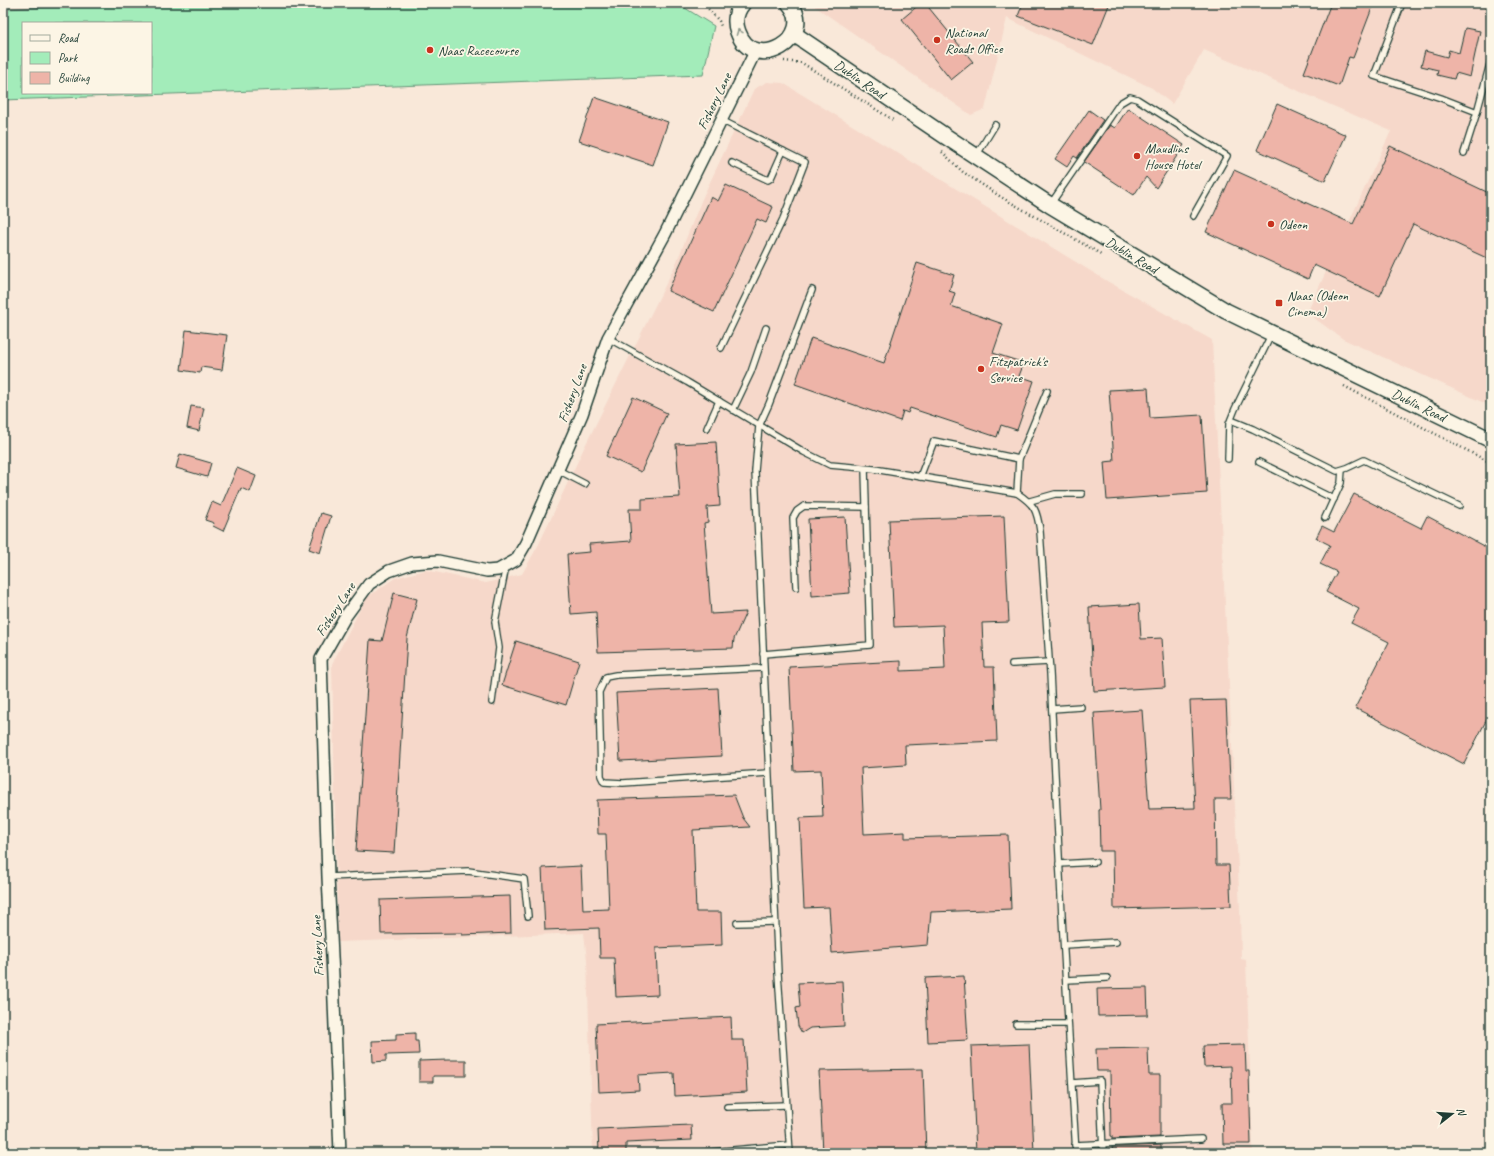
<svg xmlns="http://www.w3.org/2000/svg" width="1494" height="1156" font-family="Caveat,sans-serif">
	<rect width="100%" height="100%" fill="#f9e8d9"/>
	<filter id="ink" filterUnits="userSpaceOnUse"><feTurbulence type="fractalNoise" baseFrequency=".025" numOctaves="2"/><feDisplacementMap in="SourceGraphic" scale="8" xChannelSelector="R" yChannelSelector="G"/><feConvolveMatrix kernelMatrix="1 2 1 2 8 2 1 2 1" color-interpolation-filters="sRGB"/></filter>
	<g filter="url(#ink)">
		<g fill="#f6d8ca">
			<path d="M 810,3 L 1491,3 L 1491,406 L 1343,339 L 1307,313 L 1391,131 L 1204,50 L 1172,104 L 1152,88 L 1007,18 L 985,109 L 971,115 Z"/>
			<path d="M 767,82 L 783,83 L 1107,281 L 1212,340 L 1240,910 L 1241,959 L 1246,960 L 1253,1153 L 593,1153 L 587,960 L 584,933 L 338,942 L 332,664 L 366,598 L 395,578 L 426,570 L 486,583 L 522,574 L 539,544 L 583,450 L 675,266 L 702,199 L 754,89 Z"/>
		</g>
		<path fill="#a3ecba" stroke="#619477" fill-rule="evenodd" d="M 159,3 L 677,3 L 714,26 L 703,75 L 3,100 L 3,9 ZM 23,23 L 151,23 L 151,93 L 23,93 Z"/>
		<g fill="#eeb4a8" stroke="#1f3d34">
			<path d="M 921,3 L 925,3 L 973,62 L 951,80 L 902,19 Z"/>
			<path d="M 1023,3 L 1102,3 L 1109,5 L 1093,45 L 1018,16 Z"/>
			<path d="M 1331,3 L 1374,3 L 1353,58 L 1349,57 L 1339,86 L 1304,73 Z"/>
			<path d="M 1465,28 L 1480,31 L 1470,77 L 1456,73 L 1454,79 L 1437,75 L 1438,70 L 1421,66 L 1425,51 L 1447,57 L 1449,50 L 1459,53 Z"/>
			<path d="M 594,97 L 668,122 L 653,165 L 579,141 Z"/>
			<path d="M 1277,104 L 1346,135 L 1325,181 L 1257,150 Z"/>
			<path d="M 1128,108 L 1184,145 L 1156,188 L 1146,177 L 1134,195 L 1084,162 L 1110,125 L 1115,128 Z"/>
			<path d="M 1089,110 L 1103,120 L 1077,158 L 1074,156 L 1067,167 L 1055,159 Z"/>
			<path d="M 1390,146 L 1491,194 L 1491,260 L 1413,224 L 1380,296 L 1314,265 L 1308,279 L 1206,232 L 1234,170 L 1353,224 Z"/>
			<path d="M 726,185 L 773,207 L 766,223 L 757,219 L 714,312 L 668,291 L 711,197 L 718,201 Z"/>
			<path d="M 917,263 L 954,275 L 949,291 L 955,293 L 951,306 L 1003,324 L 993,353 L 1024,363 L 1019,376 L 1034,381 L 1017,430 L 1001,425 L 997,437 L 910,408 L 908,413 L 903,411 L 900,421 L 795,384 L 811,338 L 884,363 Z"/>
			<path d="M 186,330 L 227,335 L 222,370 L 201,367 L 200,373 L 181,370 Z"/>
			<path d="M 1148,388 L 1150,418 L 1202,415 L 1207,493 L 1107,500 L 1104,462 L 1114,461 L 1109,390 Z"/>
			<path d="M 633,397 L 667,413 L 641,472 L 606,456 Z"/>
			<path d="M 191,406 L 204,408 L 199,431 L 187,428 Z"/>
			<path d="M 716,442 L 720,506 L 707,507 L 708,522 L 704,523 L 711,614 L 746,612 L 734,639 L 733,648 L 598,652 L 596,612 L 571,614 L 567,554 L 590,552 L 589,544 L 631,541 L 629,509 L 642,509 L 642,499 L 680,497 L 676,444 Z"/>
			<path d="M 180,454 L 211,463 L 207,477 L 176,468 Z"/>
			<path d="M 237,468 L 256,476 L 250,492 L 241,488 L 223,531 L 213,526 L 214,523 L 205,520 L 212,502 L 221,506 Z"/>
			<path d="M 1354,494 L 1421,528 L 1427,516 L 1491,550 L 1491,711 L 1464,764 L 1355,708 L 1389,642 L 1351,623 L 1359,609 L 1326,592 L 1337,572 L 1320,564 L 1330,545 L 1316,538 L 1322,526 L 1334,532 Z"/>
			<path d="M 321,513 L 331,516 L 320,553 L 309,549 Z"/>
			<path d="M 1004,516 L 1009,622 L 982,623 L 984,667 L 994,667 L 997,741 L 905,745 L 906,765 L 861,768 L 864,834 L 905,832 L 905,838 L 1008,835 L 1011,909 L 931,912 L 928,945 L 832,953 L 829,907 L 804,908 L 800,818 L 823,817 L 821,770 L 794,771 L 789,667 L 901,661 L 901,671 L 945,669 L 943,625 L 894,627 L 889,520 Z"/>
			<path d="M 845,517 L 850,593 L 812,596 L 808,519 Z"/>
			<path d="M 394,593 L 417,599 L 407,638 L 394,853 L 356,851 L 370,640 L 382,641 Z"/>
			<path d="M 1139,604 L 1141,639 L 1162,638 L 1165,687 L 1094,691 L 1089,607 Z"/>
			<path d="M 516,641 L 579,661 L 566,705 L 502,685 Z"/>
			<path d="M 718,688 L 722,756 L 620,761 L 616,693 Z"/>
			<path d="M 1226,700 L 1231,799 L 1215,799 L 1216,865 L 1229,865 L 1231,906 L 1114,909 L 1113,851 L 1100,851 L 1099,810 L 1100,810 L 1094,713 L 1142,710 L 1149,809 L 1195,808 L 1190,701 Z"/>
			<path d="M 734,795 L 743,818 L 750,827 L 693,830 L 696,912 L 721,912 L 722,945 L 656,948 L 658,995 L 616,997 L 614,958 L 600,958 L 599,928 L 545,930 L 542,868 L 581,866 L 583,910 L 609,909 L 606,834 L 598,834 L 597,800 Z"/>
			<path d="M 510,896 L 511,933 L 462,935 L 462,933 L 381,934 L 380,900 Z"/>
			<path d="M 964,976 L 968,1040 L 928,1042 L 925,978 Z"/>
			<path d="M 842,981 L 844,1026 L 810,1028 L 802,1033 L 798,1026 L 796,1008 L 800,1007 L 798,983 Z"/>
			<path d="M 1147,988 L 1148,1015 L 1098,1016 L 1097,989 Z"/>
			<path d="M 731,1017 L 732,1040 L 744,1040 L 747,1092 L 675,1096 L 674,1073 L 638,1075 L 639,1090 L 599,1092 L 596,1024 Z"/>
			<path d="M 415,1033 L 415,1041 L 418,1041 L 419,1054 L 386,1055 L 386,1061 L 373,1062 L 372,1041 L 396,1040 L 396,1034 Z"/>
			<path d="M 1029,1044 L 1034,1153 L 976,1153 L 971,1046 Z"/>
			<path d="M 1245,1045 L 1246,1071 L 1249,1071 L 1251,1144 L 1223,1144 L 1222,1103 L 1232,1103 L 1231,1066 L 1204,1067 L 1203,1046 Z"/>
			<path d="M 1148,1048 L 1149,1075 L 1160,1075 L 1160,1137 L 1112,1139 L 1112,1136 L 1111,1136 L 1110,1071 L 1097,1071 L 1096,1049 Z"/>
			<path d="M 447,1060 L 466,1060 L 466,1076 L 433,1076 L 433,1082 L 419,1082 L 419,1061 Z"/>
			<path d="M 923,1069 L 926,1153 L 823,1153 L 819,1071 Z"/>
			<path d="M 691,1125 L 692,1140 L 626,1143 L 626,1153 L 599,1153 L 598,1129 Z"/>
			<path d="M 1161,1145 L 1161,1153 L 1113,1153 L 1112,1147 Z"/>
		</g>
		<g fill="none" stroke-linecap="round" stroke-linejoin="round">
			<defs>
				<g id="service">
					<path d="M 1402,3 L 1374,76 L 1441,98 L 1477,112"/>
					<path d="M 1464,153 L 1477,112 L 1491,60"/>
					<path d="M 976,156 L 995,125"/>
					<path d="M 732,163 L 768,180 L 771,178 L 783,151"/>
					<path d="M 1050,205 L 1120,103 L 1130,97 L 1137,99 L 1227,156 L 1193,216"/>
					<path d="M 608,338 L 687,382 L 804,452 L 830,465 L 874,469 L 1017,493 C 1035,505 1037,510 1040,531 L 1050,673 L 1063,936 L 1076,1153"/>
					<path d="M 721,348 L 783,219 L 805,162 L 721,120"/>
					<path d="M 733,410 L 751,372 L 766,328"/>
					<path d="M 1231,420 L 1253,429 L 1337,471 L 1347,468 L 1364,460 L 1459,506"/>
					<path d="M 707,428 L 719,401"/>
					<path d="M 1019,459 L 1047,391"/>
					<path d="M 1228,459 L 1229,424 L 1235,409 L 1272,333"/>
					<path d="M 1259,462 L 1334,499"/>
					<path d="M 558,470 L 585,484"/>
					<path d="M 920,477 L 934,441 L 1019,459 L 1017,493"/>
					<path d="M 1030,501 L 1055,494 L 1082,494"/>
					<path d="M 1325,518 L 1341,483 L 1342,470"/>
					<path d="M 796,587 L 793,518 L 797,511 L 804,506 L 866,507"/>
					<path d="M 763,654 L 870,645 L 865,469"/>
					<path d="M 1012,664 L 1049,662"/>
					<path d="M 763,668 L 616,675 L 606,677 L 599,692 L 601,776 L 604,782 L 623,783 L 768,773"/>
					<path d="M 492,702 L 499,648 L 495,622 L 506,566"/>
					<path d="M 1052,709 L 1081,707"/>
					<path d="M 1059,864 L 1095,862"/>
					<path d="M 328,877 L 468,871 L 524,879 L 528,916"/>
					<path d="M 737,923 L 775,922"/>
					<path d="M 1064,945 L 1116,942"/>
					<path d="M 1066,980 L 1107,978"/>
					<path d="M 1016,1024 L 1068,1024"/>
					<path d="M 1072,1083 L 1100,1081 L 1103,1153"/>
					<path d="M 727,1107 L 786,1105"/>
					<path d="M 1075,1145 L 1201,1139"/>
					<path d="M 699,1153 L 789,1145"/>
					<path d="M 790,1153 L 778,973 L 755,471 L 759,426 L 769,404 L 812,290"/>
				</g>
				<path id="minor" d="M 340,1153 L 333,976 L 328,877 L 321,659 L 345,617 L 369,584 L 389,571 L 412,563 L 438,561 L 487,571 L 498,570 L 516,560 L 526,543 L 582,414 L 608,338 L 665,234 L 756,50"/>
				<g id="secondary">
					<path d="M 743,3 C 736,11 734,22 738,32 C 754,76 819,37 789,3"/>
					<path d="M 794,34 L 945,136 L 1050,205 L 1226,311 L 1491,440"/>
				</g>
			</defs>
			<use href="#service" stroke="#1f3d34" stroke-width="8"/>
			<use href="#minor" stroke="#1f3d34" stroke-width="14"/>
			<use href="#secondary" stroke="#1f3d34" stroke-width="18"/>
			<g stroke="#1f3d34" stroke-width="2.5" stroke-dasharray="1 3" stroke-linecap="butt">
				<path d="M 703,3 L 719,21 L 721,26"/>
				<path d="M 784,61 L 802,63 L 893,120"/>
				<path d="M 942,152 L 963,172 L 1001,197 L 1101,254"/>
				<path d="M 1344,386 L 1491,463"/>
			</g>
			<use href="#service" stroke="#fcf5e5" stroke-width="5.5"/>
			<use href="#minor" stroke="#fcf5e5" stroke-width="11"/>
			<use href="#secondary" stroke="#fcf5e5" stroke-width="15"/>
		</g>
		<defs><path id="oneway-chevron" d="M-2-3.5L2.5 0L-2 3.5" fill="none" stroke-width="1.6" stroke-linecap="round" stroke-linejoin="round"/></defs>
		<use stroke="#8e998c" href="#oneway-chevron" transform="translate(739 32) rotate(-111)"/>
	</g>
	<g fill="#c8321e" stroke="#fcf5e5" stroke-width="1.5">
		<circle cx="937" cy="40" r="4"/>
		<circle cx="430" cy="50" r="4"/>
		<circle cx="1137" cy="156" r="4"/>
		<circle cx="1271" cy="224" r="4"/>
		<rect x="1275" y="299" width="8" height="8" rx="2"/>
		<circle cx="981" cy="369" r="4"/>
	</g>
	<g text-anchor="middle" stroke-width="3.5" stroke-linejoin="round" paint-order="stroke">
		<g font-size="14" fill="#1f3d34" stroke="#fcf5e5" text-anchor="start">
			<text x="945" y="37">National<tspan x="945" dy="16">Roads Office</tspan></text>
			<text x="438" y="55">Naas Racecourse</text>
			<text x="1145" y="153">Maudlins<tspan x="1145" dy="16">House Hotel</tspan></text>
			<text x="1279" y="229">Odeon</text>
			<text x="1287" y="300">Naas (Odeon<tspan x="1287" dy="16">Cinema)</tspan></text>
			<text x="989" y="366">Fitzpatrick's<tspan x="989" dy="16">Service</tspan></text>
		</g>
		<g font-size="14" fill="#1f3d34" stroke="#fcf5e5">
			<text transform="translate(860 79) rotate(34)" y="5">Dublin Road</text>
			<text transform="translate(714 101) rotate(-64)" y="5">Fishery Lane</text>
			<text transform="translate(1132 255) rotate(31)" y="5">Dublin Road</text>
			<text transform="translate(572 393) rotate(-70)" y="5">Fishery Lane</text>
			<text transform="translate(1419 405) rotate(26)" y="5">Dublin Road</text>
			<text transform="translate(335 609) rotate(-57)" y="5">Fishery Lane</text>
			<text transform="translate(317 946) rotate(-93)" y="5">Fishery Lane</text>
		</g>
	</g>
	<rect width="1494" height="1156" fill="none" stroke="#fcf5e5" stroke-width="16"/>
	<rect x="8" y="8" width="1478" height="1140" fill="none" stroke="#1f3d34" stroke-width="1.5" filter="url(#ink)"/>
	<rect x="22" y="22" width="130" height="72" fill="#fcf5e5" stroke="#a4ab9e"/>
	<rect x="30" y="35" width="20" height="6" fill="#fcf5e5" stroke="#a4ab9e"/>
	<text x="58" y="42" font-size="12" fill="#1f3d34">Road</text>
	<rect x="30" y="52" width="20" height="12" fill="#a3ecba" stroke="#a4ab9e"/>
	<text x="58" y="62" font-size="12" fill="#1f3d34">Park</text>
	<rect x="30" y="72" width="20" height="12" fill="#eeb4a8" stroke="#a4ab9e"/>
	<text x="58" y="82" font-size="12" fill="#1f3d34">Building</text>
	<g transform="translate(1452 1114) rotate(73)" stroke="#fcf5e5" stroke-width="3" paint-order="stroke">
	<path d="M0-3L7 15L0 10L-7 15Z" fill="#1f3d34"/>
	<text y="-6" font-size="11" font-weight="bold" text-anchor="middle" fill="#1f3d34">N</text>
	</g>
</svg>
